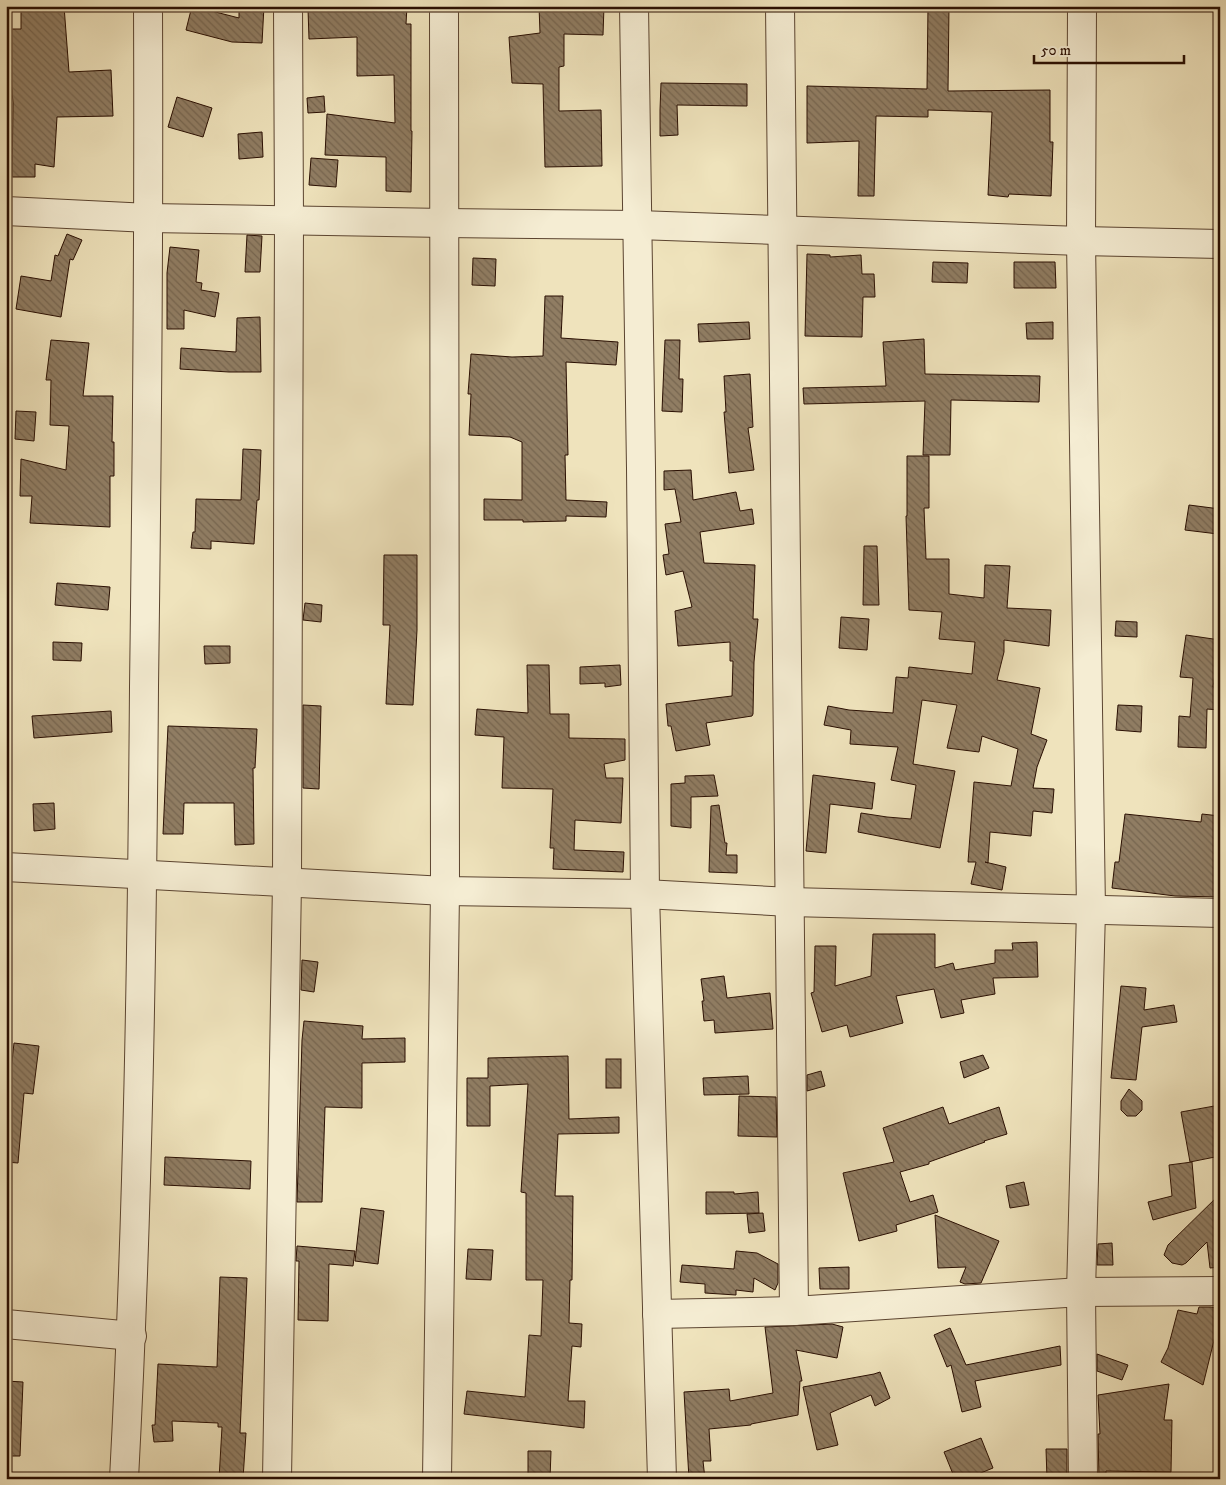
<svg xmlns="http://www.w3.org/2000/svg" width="1226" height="1485" font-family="'IM FELL DW Pica',serif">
	<defs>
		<pattern id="building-back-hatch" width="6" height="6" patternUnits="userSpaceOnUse" patternTransform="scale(1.25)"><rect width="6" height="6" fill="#907d63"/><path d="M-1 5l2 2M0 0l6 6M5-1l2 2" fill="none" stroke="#76654f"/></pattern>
	</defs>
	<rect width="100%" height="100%" fill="#efe3bc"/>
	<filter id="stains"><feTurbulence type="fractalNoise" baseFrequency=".004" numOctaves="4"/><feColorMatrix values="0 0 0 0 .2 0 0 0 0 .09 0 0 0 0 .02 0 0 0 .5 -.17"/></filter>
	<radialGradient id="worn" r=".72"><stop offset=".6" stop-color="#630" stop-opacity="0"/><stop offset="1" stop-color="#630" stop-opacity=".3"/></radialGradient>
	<g fill="url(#building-back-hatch)" stroke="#2a0f02">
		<path d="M 21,6 L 64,6 L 69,72 L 111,70 L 113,116 L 57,117 L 54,167 L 35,164 L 35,177 L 12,177 L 13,103 L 10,67 L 9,29 L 21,29 Z"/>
		<path d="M 192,6 L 239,18 L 239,6 L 264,6 L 262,43 L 232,42 L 186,30 Z"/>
		<path d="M 355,6 L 407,6 L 406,24 L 411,24 L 411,131 L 412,131 L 411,192 L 386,191 L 386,157 L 325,155 L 327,114 L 395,123 L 394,75 L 357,76 L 357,37 L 309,39 L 308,9 Z"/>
		<path d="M 539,6 L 604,6 L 603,35 L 564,34 L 564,66 L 559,67 L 559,111 L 601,110 L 602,166 L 545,167 L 543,84 L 512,83 L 509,37 L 540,33 Z"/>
		<path d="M 928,6 L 949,6 L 948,91 L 1050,90 L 1050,142 L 1053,142 L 1051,196 L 1009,194 L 1008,197 L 988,195 L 992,112 L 928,110 L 928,117 L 876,116 L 874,196 L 858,196 L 859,141 L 807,143 L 807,86 L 927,89 Z"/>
		<path d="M 661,83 L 747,84 L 747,106 L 677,105 L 678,135 L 660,136 L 660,110 Z"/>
		<path d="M 324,96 L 325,112 L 308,113 L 307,98 Z"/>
		<path d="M 177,97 L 212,108 L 203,137 L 168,127 Z"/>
		<path d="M 262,132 L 263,157 L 239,159 L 238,134 Z"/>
		<path d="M 311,158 L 338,160 L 336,187 L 309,185 Z"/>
		<path d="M 67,234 L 82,240 L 73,260 L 70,259 L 61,317 L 16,309 L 21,276 L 51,281 L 55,255 L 58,256 Z"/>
		<path d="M 247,235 L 262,236 L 260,272 L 245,272 Z"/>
		<path d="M 170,247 L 199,250 L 196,282 L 202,283 L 201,290 L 219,293 L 215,317 L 184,310 L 184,329 L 167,329 L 167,273 Z"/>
		<path d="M 807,254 L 830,255 L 830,257 L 861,255 L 862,274 L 874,274 L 875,297 L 863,297 L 862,337 L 805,336 Z"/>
		<path d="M 473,258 L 496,259 L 495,286 L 472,285 Z"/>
		<path d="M 933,262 L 968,263 L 967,283 L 932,282 Z"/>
		<path d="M 1014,262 L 1055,262 L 1056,288 L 1014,288 Z"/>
		<path d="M 545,296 L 563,296 L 561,338 L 618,342 L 616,365 L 566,362 L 568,455 L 565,455 L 566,500 L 607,502 L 606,517 L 566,516 L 566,521 L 523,522 L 523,520 L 484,520 L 484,499 L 522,500 L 522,442 L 510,437 L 469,435 L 471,394 L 468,394 L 471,354 L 512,357 L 543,356 Z"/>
		<path d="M 260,317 L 261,372 L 229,372 L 180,369 L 181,348 L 236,352 L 237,318 Z"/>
		<path d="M 749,322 L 750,339 L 699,342 L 698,324 Z"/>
		<path d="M 1053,322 L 1053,339 L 1027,339 L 1026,323 Z"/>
		<path d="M 924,339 L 925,374 L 1040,376 L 1039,402 L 951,400 L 950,455 L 923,455 L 925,401 L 804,404 L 803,388 L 886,386 L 883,342 Z"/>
		<path d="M 51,340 L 89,343 L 83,396 L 113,396 L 112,442 L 114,442 L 114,476 L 110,476 L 110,527 L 30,523 L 32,496 L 20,496 L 21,459 L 66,470 L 69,426 L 50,425 L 51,380 L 46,380 Z"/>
		<path d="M 665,340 L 680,340 L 679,379 L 683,379 L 682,412 L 662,411 Z"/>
		<path d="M 750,374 L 753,427 L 748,428 L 754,470 L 729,473 L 724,412 L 726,412 L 724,376 Z"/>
		<path d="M 16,411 L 36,412 L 34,441 L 15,439 Z"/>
		<path d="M 243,449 L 261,450 L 259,500 L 257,500 L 254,544 L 211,541 L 211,549 L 191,548 L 193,532 L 195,532 L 196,499 L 241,500 Z"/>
		<path d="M 907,456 L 929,456 L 929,508 L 924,508 L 926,559 L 949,559 L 949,594 L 984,598 L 985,565 L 1010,566 L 1007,608 L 1051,610 L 1049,646 L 1004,640 L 1004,652 L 997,680 L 1040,688 L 1031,734 L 1047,740 L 1037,767 L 1033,788 L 1054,789 L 1052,813 L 1033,811 L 1031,836 L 990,832 L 988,863 L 985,862 L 1006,867 L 1002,890 L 971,884 L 976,862 L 968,862 L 974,782 L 1011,786 L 1018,749 L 982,736 L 979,752 L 947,748 L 957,705 L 922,700 L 913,764 L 955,771 L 940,848 L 858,832 L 861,813 L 887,817 L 911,819 L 916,785 L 891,780 L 898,747 L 850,744 L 851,730 L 824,725 L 828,706 L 849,710 L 893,713 L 896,677 L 908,678 L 909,667 L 972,674 L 975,642 L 939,639 L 942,612 L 909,610 L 906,516 L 907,516 Z"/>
		<path d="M 691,470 L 693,500 L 736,492 L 740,511 L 752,509 L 754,524 L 700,532 L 704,563 L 755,565 L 753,619 L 758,619 L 754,662 L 753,714 L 752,716 L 706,723 L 710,745 L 676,751 L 671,726 L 668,726 L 666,704 L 732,696 L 733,661 L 730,661 L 730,642 L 678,646 L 675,611 L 692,607 L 683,571 L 666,575 L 663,555 L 669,554 L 665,524 L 681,522 L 675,489 L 664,490 L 664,471 Z"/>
		<path d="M 1189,505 L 1220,509 L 1218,534 L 1185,530 Z"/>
		<path d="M 864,546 L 877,546 L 879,605 L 863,605 Z"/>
		<path d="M 384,555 L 417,555 L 417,630 L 413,705 L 386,704 L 390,625 L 383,625 Z"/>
		<path d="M 57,583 L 110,587 L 108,610 L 55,605 Z"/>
		<path d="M 305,603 L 322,605 L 321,622 L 303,620 Z"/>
		<path d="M 841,617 L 869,619 L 867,650 L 839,648 Z"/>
		<path d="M 1116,621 L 1137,622 L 1137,637 L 1115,636 Z"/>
		<path d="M 1186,635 L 1220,640 L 1213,687 L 1220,687 L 1220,710 L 1207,709 L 1206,748 L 1178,747 L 1179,716 L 1190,717 L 1193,678 L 1180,677 Z"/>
		<path d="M 53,642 L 82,643 L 81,661 L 53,660 Z"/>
		<path d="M 204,646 L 230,646 L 230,663 L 205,664 Z"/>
		<path d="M 527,665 L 549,665 L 550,714 L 569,714 L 569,738 L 625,739 L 625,760 L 604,764 L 606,778 L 623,778 L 621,823 L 575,820 L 574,850 L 624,852 L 623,872 L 553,869 L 554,848 L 550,848 L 553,789 L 502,788 L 504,737 L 475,735 L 477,709 L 528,713 Z"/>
		<path d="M 620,665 L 621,685 L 605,687 L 605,683 L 580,684 L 580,667 Z"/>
		<path d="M 303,705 L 321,706 L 319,789 L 303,788 Z"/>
		<path d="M 1118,705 L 1142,706 L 1141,732 L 1116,730 Z"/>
		<path d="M 111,711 L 112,732 L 34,738 L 32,716 Z"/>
		<path d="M 168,726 L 257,729 L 255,768 L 253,768 L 254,844 L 235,845 L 234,803 L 184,803 L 183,834 L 163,834 Z"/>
		<path d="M 714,775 L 718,796 L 691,797 L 691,828 L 671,826 L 671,784 L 685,783 L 685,776 Z"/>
		<path d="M 813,775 L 875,783 L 872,809 L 830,804 L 826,853 L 806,851 Z"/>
		<path d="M 54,803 L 55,829 L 34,831 L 33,804 Z"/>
		<path d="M 719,805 L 725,843 L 727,843 L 726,855 L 737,855 L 737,873 L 709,872 L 711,806 Z"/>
		<path d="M 1125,814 L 1201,822 L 1202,814 L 1220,816 L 1220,897 L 1175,896 L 1112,888 L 1115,862 L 1119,862 Z"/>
		<path d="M 873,934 L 935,934 L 935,968 L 953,963 L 955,970 L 995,963 L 995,950 L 1013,950 L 1012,943 L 1037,942 L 1038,977 L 993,978 L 995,994 L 961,1000 L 964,1013 L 941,1018 L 934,989 L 896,996 L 903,1023 L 850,1037 L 847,1025 L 822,1032 L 811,993 L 814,992 L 815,946 L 836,946 L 835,986 L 871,976 Z"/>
		<path d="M 302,960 L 318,962 L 314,992 L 301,990 Z"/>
		<path d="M 724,976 L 727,998 L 770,993 L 773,1029 L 715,1033 L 714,1020 L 704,1021 L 702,1001 L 704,1001 L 701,979 Z"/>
		<path d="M 1121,986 L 1146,988 L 1144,1010 L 1174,1005 L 1177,1022 L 1142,1027 L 1136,1080 L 1111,1078 Z"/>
		<path d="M 304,1021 L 363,1026 L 362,1039 L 405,1038 L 405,1062 L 362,1063 L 362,1108 L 325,1107 L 322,1202 L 297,1202 L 302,1040 Z"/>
		<path d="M 14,1043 L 39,1046 L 33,1094 L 24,1093 L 18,1163 L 6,1162 L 6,1114 Z"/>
		<path d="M 983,1055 L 989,1068 L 964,1078 L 960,1062 Z"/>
		<path d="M 568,1056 L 569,1119 L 619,1117 L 619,1133 L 558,1134 L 555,1196 L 573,1196 L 572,1280 L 570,1280 L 569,1323 L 582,1324 L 581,1347 L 572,1346 L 568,1401 L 585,1401 L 584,1428 L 464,1414 L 467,1391 L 525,1397 L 529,1335 L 541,1336 L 543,1280 L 526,1280 L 526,1193 L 521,1192 L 528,1084 L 490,1086 L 490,1126 L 467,1126 L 467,1078 L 488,1078 L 488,1058 Z"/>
		<rect x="606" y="1059" width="15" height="29"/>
		<path d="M 821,1071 L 825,1086 L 807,1091 L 807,1075 Z"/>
		<path d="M 748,1076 L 749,1094 L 704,1095 L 703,1078 Z"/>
		<path d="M 1129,1089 L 1142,1101 L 1142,1110 L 1136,1116 L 1127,1116 L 1121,1110 L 1121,1101 Z"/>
		<path d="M 739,1096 L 776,1097 L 777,1137 L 738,1136 Z"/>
		<path d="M 1220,1105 L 1220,1156 L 1190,1162 L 1181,1112 Z"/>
		<path d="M 943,1107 L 949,1124 L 999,1107 L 1007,1134 L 984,1141 L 985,1142 L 929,1162 L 929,1164 L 900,1172 L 910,1202 L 933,1195 L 938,1212 L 896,1225 L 897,1231 L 859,1241 L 843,1173 L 894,1162 L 883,1128 Z"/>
		<path d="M 165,1157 L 251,1161 L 250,1189 L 164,1185 Z"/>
		<path d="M 1192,1162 L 1196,1208 L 1153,1220 L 1148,1202 L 1172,1196 L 1169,1165 Z"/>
		<path d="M 1024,1182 L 1029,1205 L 1010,1208 L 1006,1186 Z"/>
		<path d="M 706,1192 L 734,1192 L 734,1194 L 758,1192 L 759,1213 L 706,1214 Z"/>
		<path d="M 1220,1194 L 1220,1267 L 1210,1268 L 1207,1242 L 1186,1263 L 1182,1265 L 1172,1263 L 1164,1255 L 1168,1245 Z"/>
		<path d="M 361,1208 L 384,1211 L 378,1264 L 355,1261 Z"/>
		<path d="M 763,1213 L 765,1231 L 749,1233 L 747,1214 Z"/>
		<path d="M 935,1215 L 999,1241 L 981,1283 L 965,1284 L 960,1282 L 966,1267 L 938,1268 Z"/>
		<path d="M 1112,1243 L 1113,1265 L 1097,1265 L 1098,1244 Z"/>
		<path d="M 297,1246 L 355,1251 L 353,1266 L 329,1264 L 328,1321 L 298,1320 L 299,1261 L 296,1261 Z"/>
		<path d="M 468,1249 L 493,1250 L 491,1280 L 466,1279 Z"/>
		<path d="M 736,1251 L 757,1253 L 778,1264 L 778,1283 L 775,1290 L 754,1278 L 753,1292 L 736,1290 L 736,1295 L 705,1293 L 705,1284 L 680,1282 L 682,1265 L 734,1269 Z"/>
		<path d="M 849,1267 L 849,1289 L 820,1289 L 819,1268 Z"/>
		<path d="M 220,1277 L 247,1278 L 240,1433 L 246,1433 L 243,1479 L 219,1479 L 222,1427 L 218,1427 L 218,1423 L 172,1421 L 173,1441 L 154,1442 L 152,1425 L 155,1425 L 158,1364 L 217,1367 Z"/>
		<path d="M 1199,1307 L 1211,1307 L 1220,1309 L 1220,1316 L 1203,1385 L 1161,1362 L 1168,1348 L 1178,1310 L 1197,1314 Z"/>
		<path d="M 832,1324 L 843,1327 L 837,1358 L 796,1350 L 802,1381 L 800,1381 L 798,1415 L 751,1424 L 751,1425 L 709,1429 L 711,1461 L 703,1461 L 705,1479 L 689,1479 L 684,1392 L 729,1389 L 730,1401 L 773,1393 L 765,1327 Z"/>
		<path d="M 950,1328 L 966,1365 L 1060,1346 L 1061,1365 L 975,1381 L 981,1407 L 962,1412 L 951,1365 L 947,1367 L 934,1335 Z"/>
		<path d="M 1097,1354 L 1128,1365 L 1122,1380 L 1097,1371 Z"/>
		<path d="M 880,1372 L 890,1398 L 875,1406 L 871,1395 L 830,1413 L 838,1445 L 817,1450 L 803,1387 L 874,1374 Z"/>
		<path d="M 6,1381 L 23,1382 L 20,1456 L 6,1456 Z"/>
		<path d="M 1169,1384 L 1164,1420 L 1172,1420 L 1171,1472 L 1106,1471 L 1106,1479 L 1099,1479 L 1098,1434 L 1100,1434 L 1098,1395 Z"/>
		<path d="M 981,1438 L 993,1468 L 966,1479 L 955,1479 L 944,1452 Z"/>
		<path d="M 1046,1449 L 1067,1449 L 1067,1479 L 1047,1479 Z"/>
		<path d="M 528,1451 L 551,1451 L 550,1479 L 528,1479 Z"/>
	</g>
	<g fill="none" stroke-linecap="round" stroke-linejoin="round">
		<defs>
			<g id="minor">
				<path d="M 634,6 L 641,468 L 645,894 L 662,1479"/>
				<path d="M 780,6 L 794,1311"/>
				<path d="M 1082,6 L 1081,241 L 1091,910 L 1081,1292 L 1083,1479"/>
				<path d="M 6,211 L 149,218 L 445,223 L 638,225 L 1081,241 L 1220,244"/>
				<path d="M 6,867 L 445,891 L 645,894 L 790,902 L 1220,913"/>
				<path d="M 657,1314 L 794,1311 L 1081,1292 L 1220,1291"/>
				<path d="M 6,1324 L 132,1336"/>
				<path d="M 124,1479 C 138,1215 142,951 144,687 C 147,460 149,233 148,6"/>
				<path d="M 277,1479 L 287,882 L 289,220 L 288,6"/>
				<path d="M 437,1479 L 445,891 L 444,6"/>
			</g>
		</defs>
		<use href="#minor" stroke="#5b4430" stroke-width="30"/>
		<use href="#minor" stroke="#f5edd3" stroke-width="28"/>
	</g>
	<rect width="1226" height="1485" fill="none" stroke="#efe3bc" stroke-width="25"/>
	<rect x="8" y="8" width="1211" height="1470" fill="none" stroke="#2a0f02" stroke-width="2.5"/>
	<rect x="12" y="12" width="1201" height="1460" fill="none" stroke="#2a0f02"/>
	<path d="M1034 55v8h150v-8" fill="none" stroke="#2a0f02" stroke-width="2.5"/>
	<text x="1041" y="55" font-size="15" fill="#2a0f02" stroke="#f5edd3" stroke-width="4" paint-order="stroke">50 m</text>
	<rect width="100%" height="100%" filter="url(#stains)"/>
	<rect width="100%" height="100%" fill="url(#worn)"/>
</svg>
